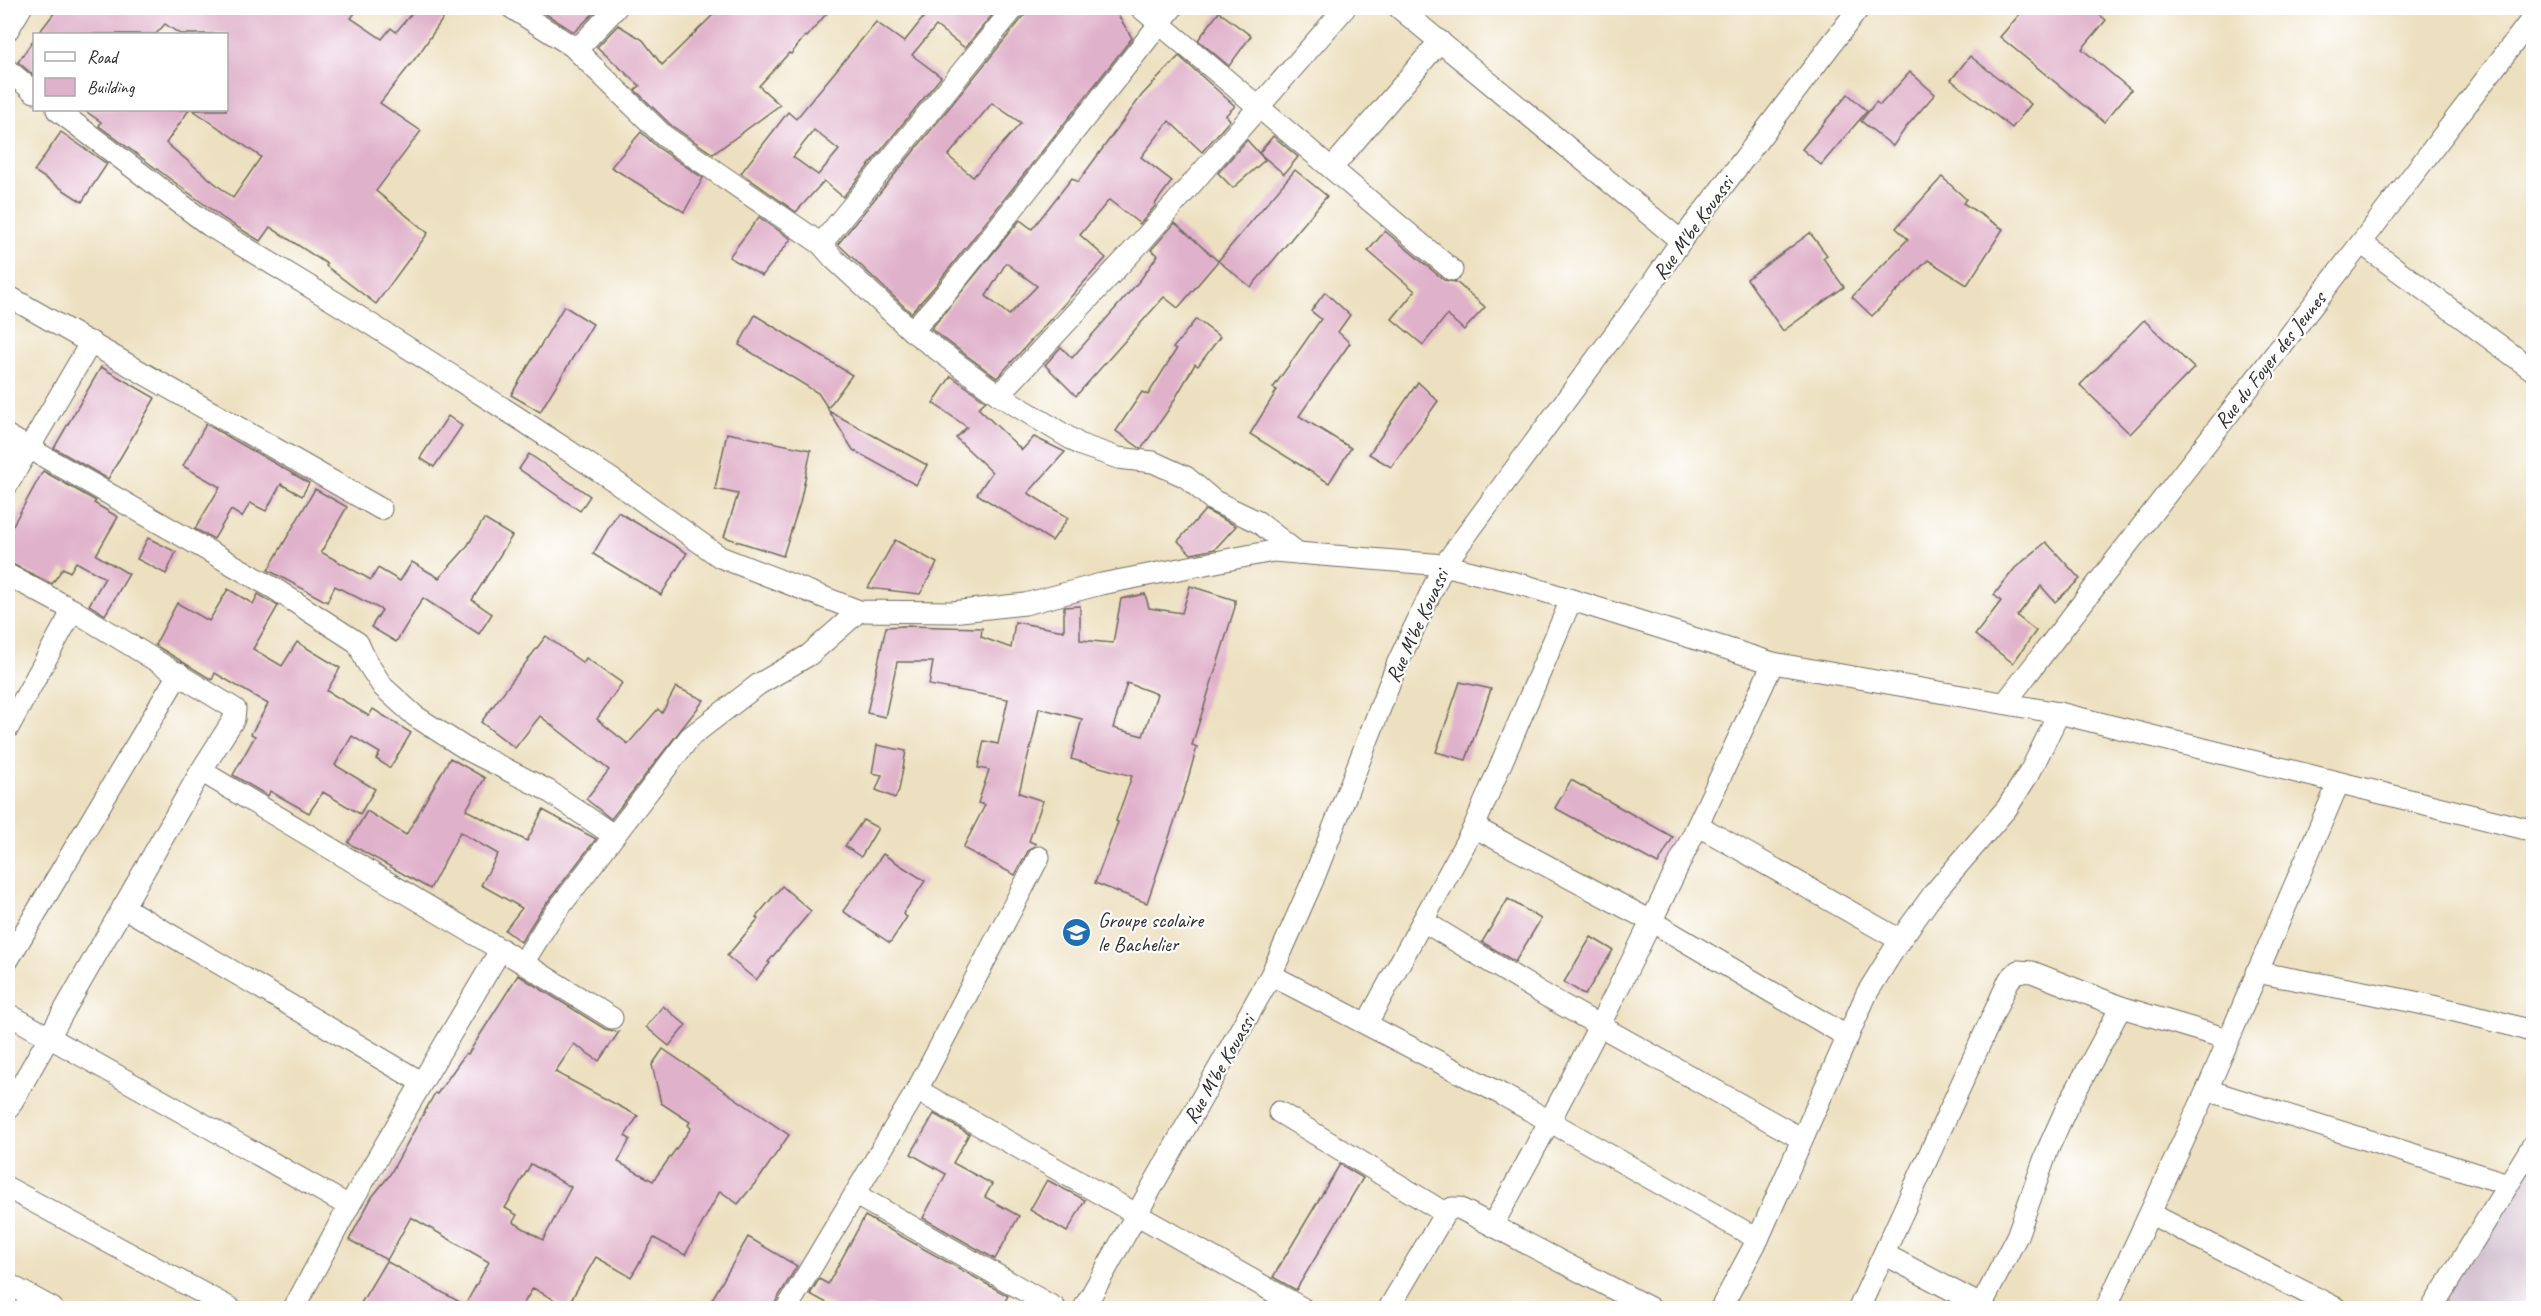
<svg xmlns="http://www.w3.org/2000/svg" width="2541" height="1316" font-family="Caveat,sans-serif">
	<rect width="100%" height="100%" fill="#fff"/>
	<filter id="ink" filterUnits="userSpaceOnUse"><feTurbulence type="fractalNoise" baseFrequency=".0167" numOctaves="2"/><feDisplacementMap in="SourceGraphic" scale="12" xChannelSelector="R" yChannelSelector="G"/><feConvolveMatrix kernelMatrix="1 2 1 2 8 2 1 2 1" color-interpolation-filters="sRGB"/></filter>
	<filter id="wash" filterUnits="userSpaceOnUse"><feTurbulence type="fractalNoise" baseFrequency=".008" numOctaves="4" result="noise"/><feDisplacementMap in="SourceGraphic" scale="24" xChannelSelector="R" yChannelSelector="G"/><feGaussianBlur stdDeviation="1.35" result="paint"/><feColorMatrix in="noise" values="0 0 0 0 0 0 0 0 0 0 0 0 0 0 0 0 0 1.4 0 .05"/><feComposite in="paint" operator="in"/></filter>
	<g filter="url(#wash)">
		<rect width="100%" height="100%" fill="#ede0c0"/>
		<path fill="#d0bdcd" d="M 2533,1143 L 2533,1308 L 2432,1308 Z"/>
		<g id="blocks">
			<g fill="#e0b1ca" fill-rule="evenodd">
				<path d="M 58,8 L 359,8 L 351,18 L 382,39 L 391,28 L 396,32 L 416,8 L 450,8 L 421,51 L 380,103 L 421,131 L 376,191 L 428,233 L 376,304 L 326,266 L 327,264 L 270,227 L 260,241 L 224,219 L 99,126 L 101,122 L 84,110 L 189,110 L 166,143 L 233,198 L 261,157 L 193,110 L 226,110 L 226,34 L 180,34 L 165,24 L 156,34 L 38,34 Z"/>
				<path d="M 544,8 L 590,8 L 596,11 L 574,32 L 541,11 Z"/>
				<path d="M 720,8 L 831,8 L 807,37 L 805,36 L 791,54 L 789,53 L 759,86 L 780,105 L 713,154 L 672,126 L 635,90 L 640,86 L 597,47 L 618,25 L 643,40 L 662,65 Z"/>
				<path d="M 931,8 L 998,8 L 965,48 L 936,26 L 912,55 L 941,77 L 843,197 L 824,181 L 796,212 L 741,173 L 788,112 L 796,119 L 876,22 L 904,42 ZM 814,130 L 839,150 L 818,175 L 793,157 Z"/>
				<path d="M 1026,8 L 1108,8 L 1118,15 L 1132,38 L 936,285 L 911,313 L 838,244 L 1024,16 ZM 992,103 L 1021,123 L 973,177 L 948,156 Z"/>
				<path d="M 2025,8 L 2091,8 L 2106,20 L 2082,49 L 2131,90 L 2104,122 L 2000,37 Z"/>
				<path d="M 1219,12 L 1251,36 L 1229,66 L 1198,40 Z"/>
				<path d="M 34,39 L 34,76 L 18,62 Z"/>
				<path d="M 1179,56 L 1235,106 L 1226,115 L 1230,120 L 1202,152 L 1169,121 L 1141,157 L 1172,181 L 1155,204 L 1156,205 L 1140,224 L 1109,200 L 1080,235 L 1106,258 L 997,378 L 931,329 L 1020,220 L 1032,229 L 1072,178 L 1078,182 L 1142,95 ZM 1006,263 L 1037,286 L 1009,315 L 986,296 Z"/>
				<path d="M 1970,56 L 2031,104 L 2012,128 L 1951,80 Z"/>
				<path d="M 1910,72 L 1935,94 L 1907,126 L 1893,146 L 1861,121 L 1876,102 L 1880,105 Z"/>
				<path d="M 1848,94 L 1867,111 L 1821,165 L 1802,149 Z"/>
				<path d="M 61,132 L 107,164 L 82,202 L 34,171 Z"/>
				<path d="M 641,132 L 657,147 L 703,178 L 684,212 L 611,167 Z"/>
				<path d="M 1273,136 L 1298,157 L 1284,174 L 1259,153 Z"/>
				<path d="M 1247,140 L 1265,160 L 1233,188 L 1218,173 Z"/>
				<path d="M 1295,170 L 1327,196 L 1251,287 L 1218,261 Z"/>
				<path d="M 1942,177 L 1966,199 L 1963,203 L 2003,229 L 1967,285 L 1928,260 L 1872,316 L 1852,297 L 1908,239 L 1896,228 Z"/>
				<path d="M 759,217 L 791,239 L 762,276 L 729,257 Z"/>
				<path d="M 1175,223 L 1218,261 L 1178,308 L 1164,297 L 1076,396 L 1045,365 L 1061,347 L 1072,358 L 1141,279 L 1158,255 L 1151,250 Z"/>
				<path d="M 1385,231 L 1444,280 L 1456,282 L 1485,307 L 1464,330 L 1447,315 L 1423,345 L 1392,319 L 1415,291 L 1368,251 Z"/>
				<path d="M 1810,233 L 1827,255 L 1823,258 L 1844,287 L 1783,331 L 1747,279 Z"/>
				<path d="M 1325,292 L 1350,315 L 1338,332 L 1350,343 L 1299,416 L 1351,448 L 1329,483 L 1250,434 L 1277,390 L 1273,388 L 1321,319 L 1311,311 Z"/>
				<path d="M 564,306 L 593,324 L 540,412 L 511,395 Z"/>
				<path d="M 755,315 L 852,375 L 828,408 L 818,393 L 739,345 Z"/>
				<path d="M 1196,319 L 1220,337 L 1198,366 L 1195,364 L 1169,409 L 1142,448 L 1140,448 L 1116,431 L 1142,392 L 1148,395 L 1176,350 L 1173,348 Z"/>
				<path d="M 2144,320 L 2194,368 L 2130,434 L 2080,385 Z"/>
				<path d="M 101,367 L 155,398 L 108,479 L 54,448 Z"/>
				<path d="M 951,376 L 986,401 L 978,408 L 1022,450 L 1034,437 L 1065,452 L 1028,493 L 1068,518 L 1052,541 L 977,494 L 992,472 L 956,438 L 967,427 L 933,403 Z"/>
				<path d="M 1418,382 L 1438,401 L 1391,467 L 1369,454 Z"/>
				<path d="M 829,411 L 927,465 L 916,485 L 853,450 Z"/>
				<path d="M 448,416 L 462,426 L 434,467 L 420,458 Z"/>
				<path d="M 206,424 L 309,483 L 302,496 L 281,484 L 266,511 L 250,503 L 242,517 L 231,510 L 214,539 L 195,529 L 220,487 L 183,466 Z"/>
				<path d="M 727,433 L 811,450 L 800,503 L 783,556 L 724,537 L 738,494 L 715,489 Z"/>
				<path d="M 529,454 L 590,496 L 580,511 L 519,469 Z"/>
				<path d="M 43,471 L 96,501 L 94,503 L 118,517 L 96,555 L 129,574 L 105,615 L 89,605 L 105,578 L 76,562 L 70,572 L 63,568 L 52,584 L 8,562 L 8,534 Z"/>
				<path d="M 315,489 L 347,507 L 321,552 L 371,580 L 378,568 L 400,581 L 412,562 L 439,578 L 466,548 L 484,519 L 512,536 L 472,600 L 492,614 L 479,634 L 423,598 L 396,642 L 371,627 L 382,610 L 335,586 L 327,602 L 268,570 Z"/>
				<path d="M 1205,510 L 1236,526 L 1215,549 L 1191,554 L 1178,541 Z"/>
				<path d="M 618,512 L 687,553 L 661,595 L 593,554 Z"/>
				<path d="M 148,538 L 176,552 L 166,574 L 137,559 Z"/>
				<path d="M 895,540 L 937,563 L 920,594 L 868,588 Z"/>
				<path d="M 2046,542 L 2080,579 L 2055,602 L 2041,586 L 2017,616 L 2036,631 L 2013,663 L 1975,635 L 2001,601 L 1994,595 L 2015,568 Z"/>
				<path d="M 1190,586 L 1235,600 L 1235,607 L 1192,745 L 1197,747 L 1183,796 L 1147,903 L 1095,883 L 1118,822 L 1116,821 L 1132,776 L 1071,759 L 1082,719 L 1039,708 L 1031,748 L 1030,748 L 1019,793 L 1043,801 L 1029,841 L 1036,844 L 1028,851 L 1015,875 L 963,848 L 985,805 L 978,803 L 989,770 L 978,768 L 984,741 L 998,744 L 1008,699 L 929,685 L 933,662 L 897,662 L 885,717 L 867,713 L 886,627 L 905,626 L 982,628 L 981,637 L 1011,648 L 1015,622 L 1064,631 L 1064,607 L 1080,606 L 1080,640 L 1113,643 L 1121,599 L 1145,594 L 1149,608 L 1182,613 ZM 1127,683 L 1157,694 L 1143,736 L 1113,728 Z"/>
				<path d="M 228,589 L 253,604 L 258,594 L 278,606 L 253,649 L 282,666 L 297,642 L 340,668 L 327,691 L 369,716 L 373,709 L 411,733 L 390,768 L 376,759 L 380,753 L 352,736 L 335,765 L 375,789 L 360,814 L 323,792 L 309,813 L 270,791 L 268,796 L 233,775 L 255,736 L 251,734 L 268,704 L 215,673 L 212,680 L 155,645 L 177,603 L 209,621 Z"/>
				<path d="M 546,636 L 583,663 L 586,658 L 622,683 L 597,719 L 628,744 L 658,709 L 662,713 L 676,687 L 704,700 L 611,819 L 586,799 L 609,770 L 540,716 L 515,748 L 481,722 Z"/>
				<path d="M 1460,682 L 1491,689 L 1466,760 L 1436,752 Z"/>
				<path d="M 877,745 L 906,751 L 899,790 L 895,798 L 876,790 L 882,775 L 872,773 Z"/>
				<path d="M 450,758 L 485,778 L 466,810 L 527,841 L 543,810 L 596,839 L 539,913 L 521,942 L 505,930 L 522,908 L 481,885 L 498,854 L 460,832 L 430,889 L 348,843 L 367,811 L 406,835 Z"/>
				<path d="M 1571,780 L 1673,837 L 1658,864 L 1555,808 Z"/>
				<path d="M 863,820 L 878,828 L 861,857 L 845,846 Z"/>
				<path d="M 883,854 L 925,881 L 903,914 L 907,917 L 890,943 L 843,911 Z"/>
				<path d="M 782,886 L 811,911 L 768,962 L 770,963 L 756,980 L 727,956 L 758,919 L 756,917 Z"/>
				<path d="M 1508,899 L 1541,919 L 1515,962 L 1482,942 Z"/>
				<path d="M 1591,937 L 1613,950 L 1585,995 L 1564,982 Z"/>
				<path d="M 518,975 L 605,1029 L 619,1032 L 599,1061 L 574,1044 L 555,1072 L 638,1116 L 625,1136 L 630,1139 L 618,1162 L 653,1181 L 691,1128 L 688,1125 L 690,1122 L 661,1103 L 652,1065 L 663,1049 L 789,1135 L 761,1176 L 738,1204 L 720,1191 L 685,1255 L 654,1238 L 631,1277 L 596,1257 L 567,1307 L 533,1288 L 521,1308 L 358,1308 L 386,1261 L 465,1305 L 489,1262 L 411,1217 L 387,1260 L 349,1240 L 372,1197 L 389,1176 L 435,1093 L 437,1094 L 466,1053 L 468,1054 ZM 531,1164 L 571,1187 L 543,1240 L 513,1222 L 517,1215 L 505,1208 Z"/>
				<path d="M 663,1006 L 686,1025 L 669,1046 L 646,1027 Z"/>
				<path d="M 934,1114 L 969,1134 L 953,1163 L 992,1184 L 985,1197 L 1019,1216 L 995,1259 L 923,1218 L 946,1174 L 911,1154 Z"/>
				<path d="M 1340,1164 L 1363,1178 L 1296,1290 L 1273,1277 Z"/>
				<path d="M 1047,1180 L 1085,1200 L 1067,1232 L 1030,1210 Z"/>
				<path d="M 865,1216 L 1008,1296 L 1001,1308 L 836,1308 L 810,1294 L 819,1279 L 828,1284 Z"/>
				<path d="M 748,1237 L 797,1266 L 776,1301 L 774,1308 L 707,1308 Z"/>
			</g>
		</g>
	</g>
	<g filter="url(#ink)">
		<use href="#blocks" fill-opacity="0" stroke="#6f6a5f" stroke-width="1.5"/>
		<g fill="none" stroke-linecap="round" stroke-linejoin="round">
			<defs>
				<g id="street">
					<path d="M 512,8 L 572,46 L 582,44 L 616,8"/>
					<path d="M 1141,8 L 1452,270"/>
					<path d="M 1399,8 L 1681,241"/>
					<path d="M 8,30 L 21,8"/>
					<path d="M 572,46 L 664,136 L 821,244 L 834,259 L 912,331 L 999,395 L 1081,445 L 1118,458 L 1153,462 L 1186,477 L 1214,501 L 1258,522 L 1298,553"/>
					<path d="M 8,70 L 34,92"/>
					<path d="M 57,110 L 210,226 L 353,313 L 517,417 L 616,482 L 720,557 L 859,611 L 952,612 L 1025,604 L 1101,584 L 1273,551 L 1444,565 L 1527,586 L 1773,663 L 2059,713 L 2534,831"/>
					<path d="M 1332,168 L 1440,41"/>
					<path d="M 2361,243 L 2534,371"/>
					<path d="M 821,244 L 1014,8"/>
					<path d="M 8,296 L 381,509"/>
					<path d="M 912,331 L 946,293 L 1172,8"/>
					<path d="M 999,395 L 1142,241 L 1345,8"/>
					<path d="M 8,436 L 275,589 L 358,643 L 366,661 L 383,687 L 415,716 L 468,750 L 547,790 L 613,835"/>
					<path d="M 8,484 L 91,342"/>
					<path d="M 8,575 L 73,610 L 235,709 L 234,719 L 201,771 L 8,1109"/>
					<path d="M 2005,703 L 2361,243 L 2534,16"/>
					<path d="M 8,728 L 73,610"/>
					<path d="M 201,771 L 523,963 L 612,1018"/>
					<path d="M 1699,826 L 1900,940"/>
					<path d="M 1474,827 L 1651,921 L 1848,1037"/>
					<path d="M 123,907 L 421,1082"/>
					<path d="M 1423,921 L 1543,994 L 1802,1139"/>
					<path d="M 8,960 L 179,673"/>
					<path d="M 523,963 L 549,921 L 690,737 L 759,684 L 809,655 L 859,611"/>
					<path d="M 2256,972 C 2349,990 2443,1004 2534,1032"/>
					<path d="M 1271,975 L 1503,1095 L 1758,1239"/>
					<path d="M 8,1014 L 349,1206"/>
					<path d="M 1367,1023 L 1474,827 L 1571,600"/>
					<path d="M 917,1090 L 1302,1308"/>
					<path d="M 2207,1090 L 2508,1184"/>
					<path d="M 1279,1112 L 1445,1213"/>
					<path d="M 8,1188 L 230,1308"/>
					<path d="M 856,1195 L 1055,1308"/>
					<path d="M 2151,1214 L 2336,1308"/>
					<path d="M 1493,1224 C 1596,1042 1686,853 1773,663"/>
					<path d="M 1884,1254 L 1986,1308"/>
					<path d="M 8,1284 L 52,1308"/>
					<path d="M 1981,1306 L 2017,1236 L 2048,1149 L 2066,1109 L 2121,1007"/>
					<path d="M 294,1308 L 349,1206 L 501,949"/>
					<path d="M 787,1308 L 917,1090 L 1039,857"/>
					<path d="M 1084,1308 L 1271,975 L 1313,880 L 1398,662 L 1444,565 L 1653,282 L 1681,241 L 1859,8"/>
					<path d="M 1389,1308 L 1445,1213 L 1452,1208 L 1459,1208 L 1650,1308"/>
					<path d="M 1721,1308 L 1758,1239 L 1867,993 L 1900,940 L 1934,893 L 2007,808 L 2031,770 L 2059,713"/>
					<path d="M 1859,1308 L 2009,980 L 2018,971 L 2032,972 L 2121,1007 L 2228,1039"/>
					<path d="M 2106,1308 L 2207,1090 L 2338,784"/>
					<path d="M 2432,1308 L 2534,1143"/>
				</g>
			</defs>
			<use href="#street" stroke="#6f6a5f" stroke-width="23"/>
			<use href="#street" stroke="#fff" stroke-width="21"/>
		</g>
	</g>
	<defs>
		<symbol id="school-disc" viewBox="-11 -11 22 22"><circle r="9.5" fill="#1f6fb2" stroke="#fff"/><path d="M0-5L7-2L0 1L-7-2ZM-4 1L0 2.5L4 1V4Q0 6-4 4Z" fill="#fff"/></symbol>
	</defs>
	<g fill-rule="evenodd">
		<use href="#school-disc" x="1060" y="916" width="33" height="33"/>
	</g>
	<g text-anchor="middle" stroke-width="4.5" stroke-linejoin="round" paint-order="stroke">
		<g font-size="21" fill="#2b2b2b" stroke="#fff">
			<text transform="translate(1693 228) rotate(-54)" y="7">Rue M'be Kouassi</text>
			<text transform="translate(2270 360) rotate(-52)" y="7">Rue du Foyer des Jeunes</text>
			<text transform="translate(1417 626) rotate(-65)" y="7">Rue M'be Kouassi</text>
			<text transform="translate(1219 1069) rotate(-60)" y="7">Rue M'be Kouassi</text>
		</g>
		<g font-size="21" fill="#2b2b2b" stroke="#fff" text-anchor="start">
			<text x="1098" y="927">Groupe scolaire<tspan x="1098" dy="24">le Bachelier</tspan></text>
		</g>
	</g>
	<rect width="2541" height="1316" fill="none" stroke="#fff" stroke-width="30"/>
	<rect x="33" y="33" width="195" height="78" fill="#ffffff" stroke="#aaaaaa" stroke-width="1.5"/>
	<rect x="45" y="52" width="30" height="9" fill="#ffffff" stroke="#aaaaaa" stroke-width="1.5"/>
	<text x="87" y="63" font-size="18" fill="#2b2b2b">Road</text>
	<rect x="45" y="78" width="30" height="18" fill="#e0b1ca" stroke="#aaaaaa" stroke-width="1.5"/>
	<text x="87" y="93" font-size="18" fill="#2b2b2b">Building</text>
</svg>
